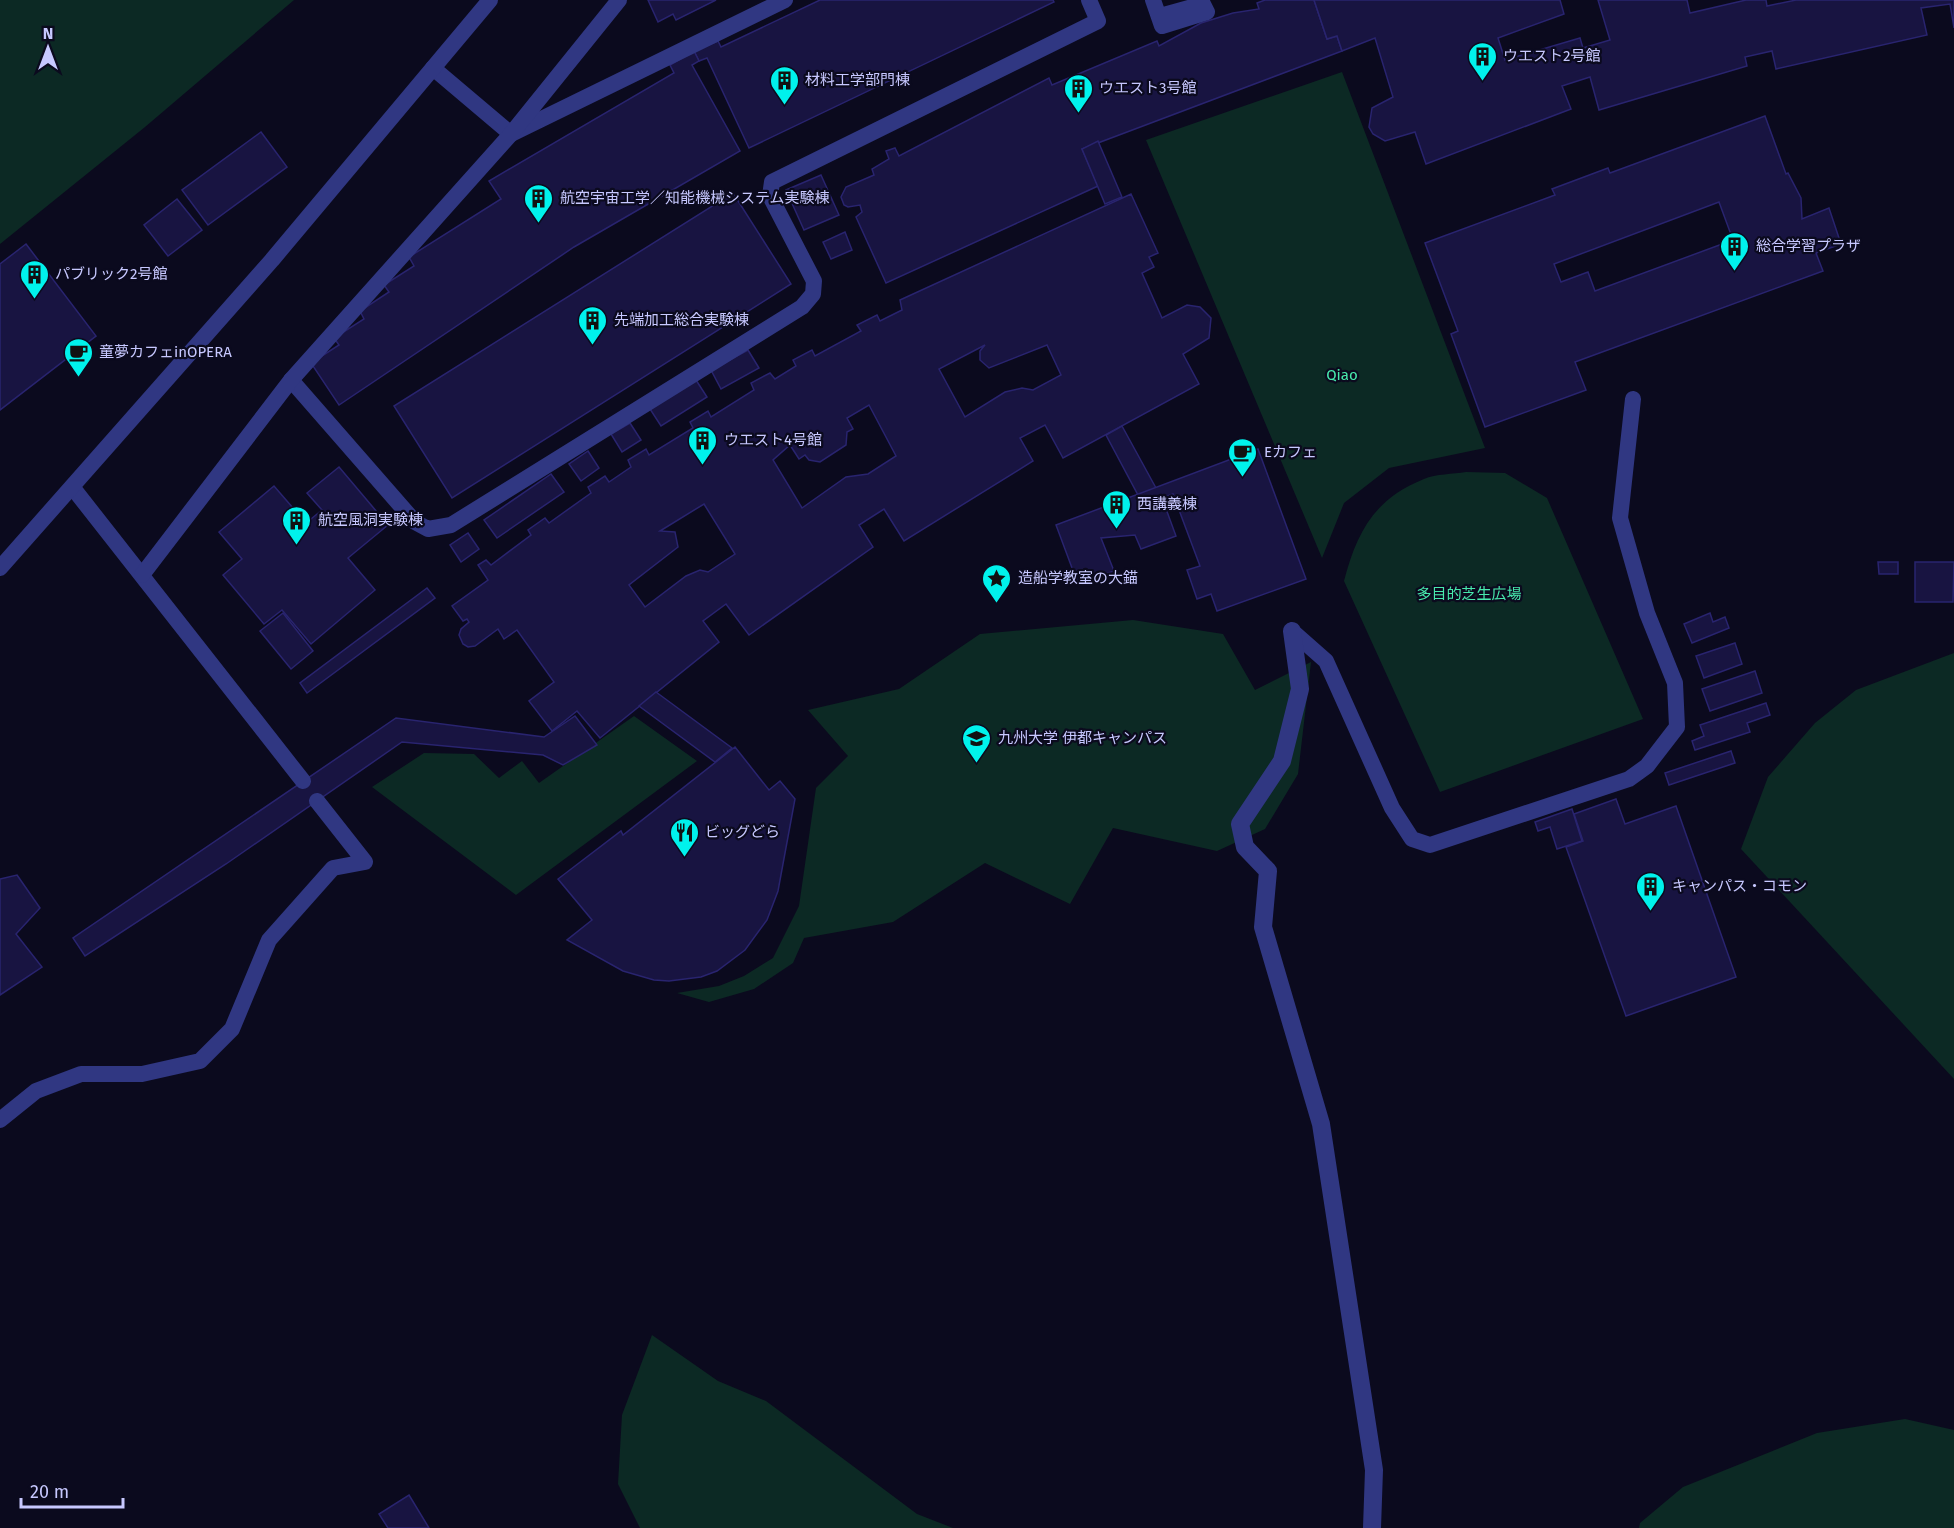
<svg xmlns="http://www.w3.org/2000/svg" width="1954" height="1528" font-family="'Fira Sans','Noto Sans JP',sans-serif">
	<rect width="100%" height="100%" fill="#0b0a1e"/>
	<g fill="#0c2924">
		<path d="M 0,0 L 294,0 L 145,127 L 0,244 Z"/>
		<path d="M 1342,72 L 1485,448 L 1389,468 L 1344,503 L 1322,558 L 1146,140 Z"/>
		<path d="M 1466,472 L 1505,473 L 1547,498 L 1643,719 L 1440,792 L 1344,581 C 1357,532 1374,499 1424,479 C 1436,474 1453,474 1466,472 Z"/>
		<path d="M 1133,620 L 1223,634 L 1255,690 L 1311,662 L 1298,774 L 1265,829 L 1217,851 L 1113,828 L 1070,904 L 985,863 L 893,922 L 804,938 L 793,963 L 754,989 L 709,1002 L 677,993 L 719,986 L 744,976 L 773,958 L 799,906 L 816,788 L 848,756 L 808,710 L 899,689 L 980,634 Z"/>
		<path d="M 1954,653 L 1954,1079 L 1741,849 L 1768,777 L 1815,723 L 1856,690 Z"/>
		<path d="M 634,716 L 697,761 L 516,895 L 372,787 L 424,753 L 474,754 L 499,778 L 522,761 L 539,783 Z"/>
		<path d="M 652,1335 L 718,1381 L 766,1401 L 917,1514 L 953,1528 L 640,1528 L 618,1484 L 622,1415 Z"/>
		<path d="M 1905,1419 L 1954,1430 L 1954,1528 L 1639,1528 L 1640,1523 L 1683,1487 L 1817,1433 Z"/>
	</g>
	<g fill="#181441" stroke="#29246f" stroke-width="1.5" fill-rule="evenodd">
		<path d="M 648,0 L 716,0 L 676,20 L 673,14 L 658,22 Z"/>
		<path d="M 820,0 L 1053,0 L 1054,2 L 749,148 L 707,58 L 699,61 L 694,51 L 718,41 L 721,47 Z"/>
		<path d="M 1265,0 L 1314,0 L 1327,39 L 1337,36 L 1342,51 L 1082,149 L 1098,186 L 886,283 L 856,217 L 862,212 L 860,205 L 848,207 L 844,205 L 841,197 L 846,187 L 874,175 L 872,169 L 889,159 L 886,151 L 895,148 L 899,156 L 1049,78 L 1052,85 L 1157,41 L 1159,46 L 1201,23 L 1233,13 L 1259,9 L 1257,3 Z"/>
		<path d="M 1314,0 L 1560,0 L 1564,14 L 1498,38 L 1505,60 L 1580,38 L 1583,48 L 1610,40 L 1598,0 L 1687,0 L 1690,13 L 1746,0 L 1766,0 L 1767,6 L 1796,0 L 1954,0 L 1954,28 L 1950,4 L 1921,8 L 1927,35 L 1776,69 L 1772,51 L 1745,57 L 1747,66 L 1599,110 L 1590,77 L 1562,86 L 1571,109 L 1426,164 L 1415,132 L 1385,141 L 1373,134 L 1369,127 L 1372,108 L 1393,97 L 1375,38 L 1342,51 L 1337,36 L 1327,39 Z"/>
		<path d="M 694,51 L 699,61 L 692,65 L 740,151 L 574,247 L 339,405 L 311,363 L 339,345 L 334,338 L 364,319 L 360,311 L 389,292 L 384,285 L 414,266 L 409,257 L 501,199 L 489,181 L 674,73 L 670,65 Z"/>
		<path d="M 1765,116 L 1786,174 L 1788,173 L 1801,198 L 1802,219 L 1829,208 L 1841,244 L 1816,253 L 1823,271 L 1575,362 L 1586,390 L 1485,427 L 1451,334 L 1458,331 L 1425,243 L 1555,195 L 1552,189 L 1608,168 L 1610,173 ZM 1719,202 L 1733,240 L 1595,291 L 1588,272 L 1561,282 L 1554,264 Z"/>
		<path d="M 261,132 L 287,167 L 208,225 L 182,190 Z"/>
		<path d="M 1098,141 L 1122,197 L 1105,204 L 1082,149 Z"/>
		<path d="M 821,175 L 839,215 L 804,230 L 786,190 Z"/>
		<path d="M 733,193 L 791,284 L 452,498 L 394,406 Z"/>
		<path d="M 1131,194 L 1158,253 L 1149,257 L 1154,267 L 1142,273 L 1162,318 L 1187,305 L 1200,307 L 1211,318 L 1209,338 L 1183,354 L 1199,384 L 1063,458 L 1045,425 L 1020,438 L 1033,461 L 904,541 L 884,509 L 859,525 L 873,547 L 749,635 L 726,604 L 703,621 L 719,642 L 600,738 L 577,711 L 552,731 L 529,701 L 554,682 L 517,630 L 504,639 L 498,629 L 475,646 L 468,647 L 463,644 L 459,635 L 461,629 L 469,622 L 467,619 L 463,621 L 452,606 L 488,580 L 478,565 L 486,560 L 491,565 L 531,535 L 528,530 L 545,518 L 549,523 L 591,493 L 588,487 L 605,476 L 609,482 L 631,467 L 628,460 L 646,449 L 649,455 L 693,428 L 690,422 L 708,411 L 711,417 L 754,390 L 751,383 L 770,373 L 775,379 L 796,366 L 793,360 L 812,350 L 815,356 L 861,331 L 857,325 L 877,315 L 880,321 L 902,310 L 900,300 ZM 985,345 L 980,351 L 980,360 L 989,368 L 1047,345 L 1061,375 L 1033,390 L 1022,388 L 1005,392 L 965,417 L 939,369 ZM 869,405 L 896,456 L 868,474 L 846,477 L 802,508 L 773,460 L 790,445 L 799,459 L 805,455 L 809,460 L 820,462 L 846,445 L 847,432 L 853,429 L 847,418 ZM 704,504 L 735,554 L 708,572 L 700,570 L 686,576 L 645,607 L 629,585 L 678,547 L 675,532 L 660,531 Z"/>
		<path d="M 177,199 L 202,230 L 168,256 L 144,225 Z"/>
		<path d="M 845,232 L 852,250 L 831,259 L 823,242 Z"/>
		<path d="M 26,244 L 96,336 L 0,410 L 0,264 Z"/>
		<path d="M 748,350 L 759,368 L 721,389 L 711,370 Z"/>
		<path d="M 696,380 L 707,397 L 661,426 L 650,409 Z"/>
		<path d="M 630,423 L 641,440 L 622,452 L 611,434 Z"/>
		<path d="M 1122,426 L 1156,488 L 1138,495 L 1106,435 Z"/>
		<path d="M 1258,449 L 1306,579 L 1217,611 L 1211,594 L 1197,599 L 1187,570 L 1200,566 L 1173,494 L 1162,498 L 1176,536 L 1141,549 L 1135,535 L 1101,538 L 1114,571 L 1078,584 L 1056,525 Z"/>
		<path d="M 588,451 L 599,468 L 581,481 L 569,464 Z"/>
		<path d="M 339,467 L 388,525 L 348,558 L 375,590 L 311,644 L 282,610 L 264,624 L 223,575 L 242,559 L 219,532 L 274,486 L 306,523 L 322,510 L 307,493 Z"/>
		<path d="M 551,474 L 564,492 L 497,538 L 484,520 Z"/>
		<path d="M 468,533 L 479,549 L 461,562 L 450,545 Z"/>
		<path d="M 1878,562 L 1898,562 L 1898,574 L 1879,574 Z"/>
		<path d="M 1915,562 L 1954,562 L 1953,602 L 1915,602 Z"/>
		<path d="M 427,588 L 435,598 L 307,693 L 300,683 Z"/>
		<path d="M 283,613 L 313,651 L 291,669 L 260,631 Z"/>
		<path d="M 1710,613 L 1713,622 L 1725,617 L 1729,628 L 1692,643 L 1684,624 Z"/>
		<path d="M 1735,643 L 1742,664 L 1704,678 L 1696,656 Z"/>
		<path d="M 1755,671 L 1762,693 L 1710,711 L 1702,689 Z"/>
		<path d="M 656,692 L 732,748 L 715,762 L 639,706 Z"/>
		<path d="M 1766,703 L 1770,715 L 1747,723 L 1750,732 L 1695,750 L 1692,741 L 1704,736 L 1700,725 Z"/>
		<path d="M 575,716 L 597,745 L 563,765 L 543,755 L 402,742 L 226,864 L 85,956 L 73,938 L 396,718 L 544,737 Z"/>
		<path d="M 735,747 L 769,790 L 780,781 L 795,799 L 778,891 L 767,920 L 745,950 L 717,971 L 701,977 L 669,981 L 654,980 L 623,971 L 567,940 L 592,920 L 558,879 L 621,831 L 623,835 Z"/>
		<path d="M 1731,751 L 1735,763 L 1669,785 L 1665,773 Z"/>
		<path d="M 1616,799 L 1625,824 L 1676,806 L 1736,977 L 1626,1016 L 1566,847 L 1583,841 L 1574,814 Z"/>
		<path d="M 1572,809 L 1582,841 L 1557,849 L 1550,827 L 1538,831 L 1535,822 Z"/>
		<path d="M 17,875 L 40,908 L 16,934 L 42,967 L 0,995 L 0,879 Z"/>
		<path d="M 409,1495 L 429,1528 L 388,1528 L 379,1514 Z"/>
	</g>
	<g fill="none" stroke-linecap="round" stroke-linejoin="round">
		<g stroke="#303782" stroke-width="16">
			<path d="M 1153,0 L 1162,26 L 1207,12 L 1203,4 L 1160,16"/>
			<path d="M 433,68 L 511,134 L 785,0"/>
			<path d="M 291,380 L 415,522 L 428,529 L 451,525 L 802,307 L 813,294 L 814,281 L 770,196 L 772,182 L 1098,21 L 1089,0"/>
			<path d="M 73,488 L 303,781"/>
			<path d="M 0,568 L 272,260 L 490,0"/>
			<path d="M 142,575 L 291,380 L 511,134 L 619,0"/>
			<path d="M 1292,631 L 1326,661 L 1392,808 L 1412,839 L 1430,845 L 1629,779 L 1647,766 L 1677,727 L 1675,683 L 1647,613 L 1620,518 L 1633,399"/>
			<path d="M 0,1120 L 36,1091 L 81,1074 L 142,1074 L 200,1061 L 232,1029 L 269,940 L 333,868 L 365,862 L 317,801"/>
		</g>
		<path stroke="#303782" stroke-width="18" d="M 1292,631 L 1300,689 L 1282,761 L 1240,824 L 1245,847 L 1268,871 L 1263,927 L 1321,1124 L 1374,1470 L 1372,1528"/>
	</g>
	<defs>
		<symbol id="building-pin" viewBox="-11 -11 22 30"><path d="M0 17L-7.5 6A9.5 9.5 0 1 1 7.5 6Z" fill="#00f2ec" stroke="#0b0a1e"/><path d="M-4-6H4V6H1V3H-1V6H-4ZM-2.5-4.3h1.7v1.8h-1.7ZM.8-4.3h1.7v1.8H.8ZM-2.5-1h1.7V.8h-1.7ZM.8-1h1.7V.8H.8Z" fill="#111"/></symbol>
		<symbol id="cafe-pin" viewBox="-11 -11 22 30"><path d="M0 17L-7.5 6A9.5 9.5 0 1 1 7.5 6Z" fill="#00f2ec" stroke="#0b0a1e"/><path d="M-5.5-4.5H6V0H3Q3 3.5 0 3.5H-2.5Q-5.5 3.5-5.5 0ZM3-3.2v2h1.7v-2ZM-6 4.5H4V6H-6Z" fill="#111"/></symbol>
		<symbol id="sight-pin" viewBox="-11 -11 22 30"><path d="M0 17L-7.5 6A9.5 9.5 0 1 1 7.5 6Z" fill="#00f2ec" stroke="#0b0a1e"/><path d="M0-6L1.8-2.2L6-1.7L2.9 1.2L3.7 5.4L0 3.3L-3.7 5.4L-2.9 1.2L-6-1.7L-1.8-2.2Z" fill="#111"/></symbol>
		<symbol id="university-pin" viewBox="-11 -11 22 30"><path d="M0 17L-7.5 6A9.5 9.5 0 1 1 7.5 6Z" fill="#00f2ec" stroke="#0b0a1e"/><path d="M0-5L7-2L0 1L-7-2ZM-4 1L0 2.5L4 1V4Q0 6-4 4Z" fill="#111"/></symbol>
		<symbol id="restaurant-pin" viewBox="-11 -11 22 30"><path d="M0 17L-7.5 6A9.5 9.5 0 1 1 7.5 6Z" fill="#00f2ec" stroke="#0b0a1e"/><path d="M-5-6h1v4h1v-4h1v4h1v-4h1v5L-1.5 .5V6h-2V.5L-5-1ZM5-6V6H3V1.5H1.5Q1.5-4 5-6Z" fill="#111"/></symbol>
	</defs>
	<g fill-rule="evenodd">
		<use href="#building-pin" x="1466" y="40" width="33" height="45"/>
		<use href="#building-pin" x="768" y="64" width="33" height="45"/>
		<use href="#building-pin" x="1062" y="72" width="33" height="45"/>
		<use href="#building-pin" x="522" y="182" width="33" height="45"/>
		<use href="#building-pin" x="1718" y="230" width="33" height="45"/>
		<use href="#building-pin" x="18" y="258" width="33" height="45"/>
		<use href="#building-pin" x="576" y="304" width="33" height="45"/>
		<use href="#cafe-pin" x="62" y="336" width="33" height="45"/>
		<use href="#building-pin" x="686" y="424" width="33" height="45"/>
		<use href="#cafe-pin" x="1226" y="436" width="33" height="45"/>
		<use href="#building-pin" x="1100" y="488" width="33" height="45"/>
		<use href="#building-pin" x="280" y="504" width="33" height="45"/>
		<use href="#sight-pin" x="980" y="562" width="33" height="45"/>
		<use href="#university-pin" x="960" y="722" width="33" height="45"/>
		<use href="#restaurant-pin" x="668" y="816" width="33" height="45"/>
		<use href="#building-pin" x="1634" y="870" width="33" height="45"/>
	</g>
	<g text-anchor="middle" stroke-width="4.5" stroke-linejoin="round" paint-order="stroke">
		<g font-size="15" fill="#c7c8ff" stroke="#0b0a1e" text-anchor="start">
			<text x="1503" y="61">ウエスト2号館</text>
			<text x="805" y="85">材料工学部門棟</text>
			<text x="1099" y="93">ウエスト3号館</text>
			<text x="560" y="203">航空宇宙工学／知能機械システム実験棟</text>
			<text x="1756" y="251">総合学習プラザ</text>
			<text x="55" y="279">パブリック2号館</text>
			<text x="614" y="325">先端加工総合実験棟</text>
			<text x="99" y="357">童夢カフェinOPERA</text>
			<text x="724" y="445">ウエスト4号館</text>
			<text x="1264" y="457">Eカフェ</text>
			<text x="1137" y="509">西講義棟</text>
			<text x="318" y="525">航空風洞実験棟</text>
			<text x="1018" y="583">造船学教室の大錨</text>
			<text x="998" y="743">九州大学 伊都キャンパス</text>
			<text x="705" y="837">ビッグどら</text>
			<text x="1672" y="891">キャンパス・コモン</text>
		</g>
		<g font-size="15" fill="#48eaad" stroke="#0b0a1e">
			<text x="1342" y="380">Qiao</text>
			<text x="1469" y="599">多目的芝生広場</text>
		</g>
	</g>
	<g transform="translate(48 48)" stroke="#0b0a1e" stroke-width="4.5" paint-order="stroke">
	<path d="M0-4.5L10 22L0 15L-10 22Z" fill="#c7c8ff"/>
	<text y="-9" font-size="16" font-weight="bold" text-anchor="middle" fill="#c7c8ff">N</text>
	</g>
	<path d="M21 1498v9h102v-9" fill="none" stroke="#c7c8ff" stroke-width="3"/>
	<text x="30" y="1498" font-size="18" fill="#c7c8ff" stroke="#0b0a1e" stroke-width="4.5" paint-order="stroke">20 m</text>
</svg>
